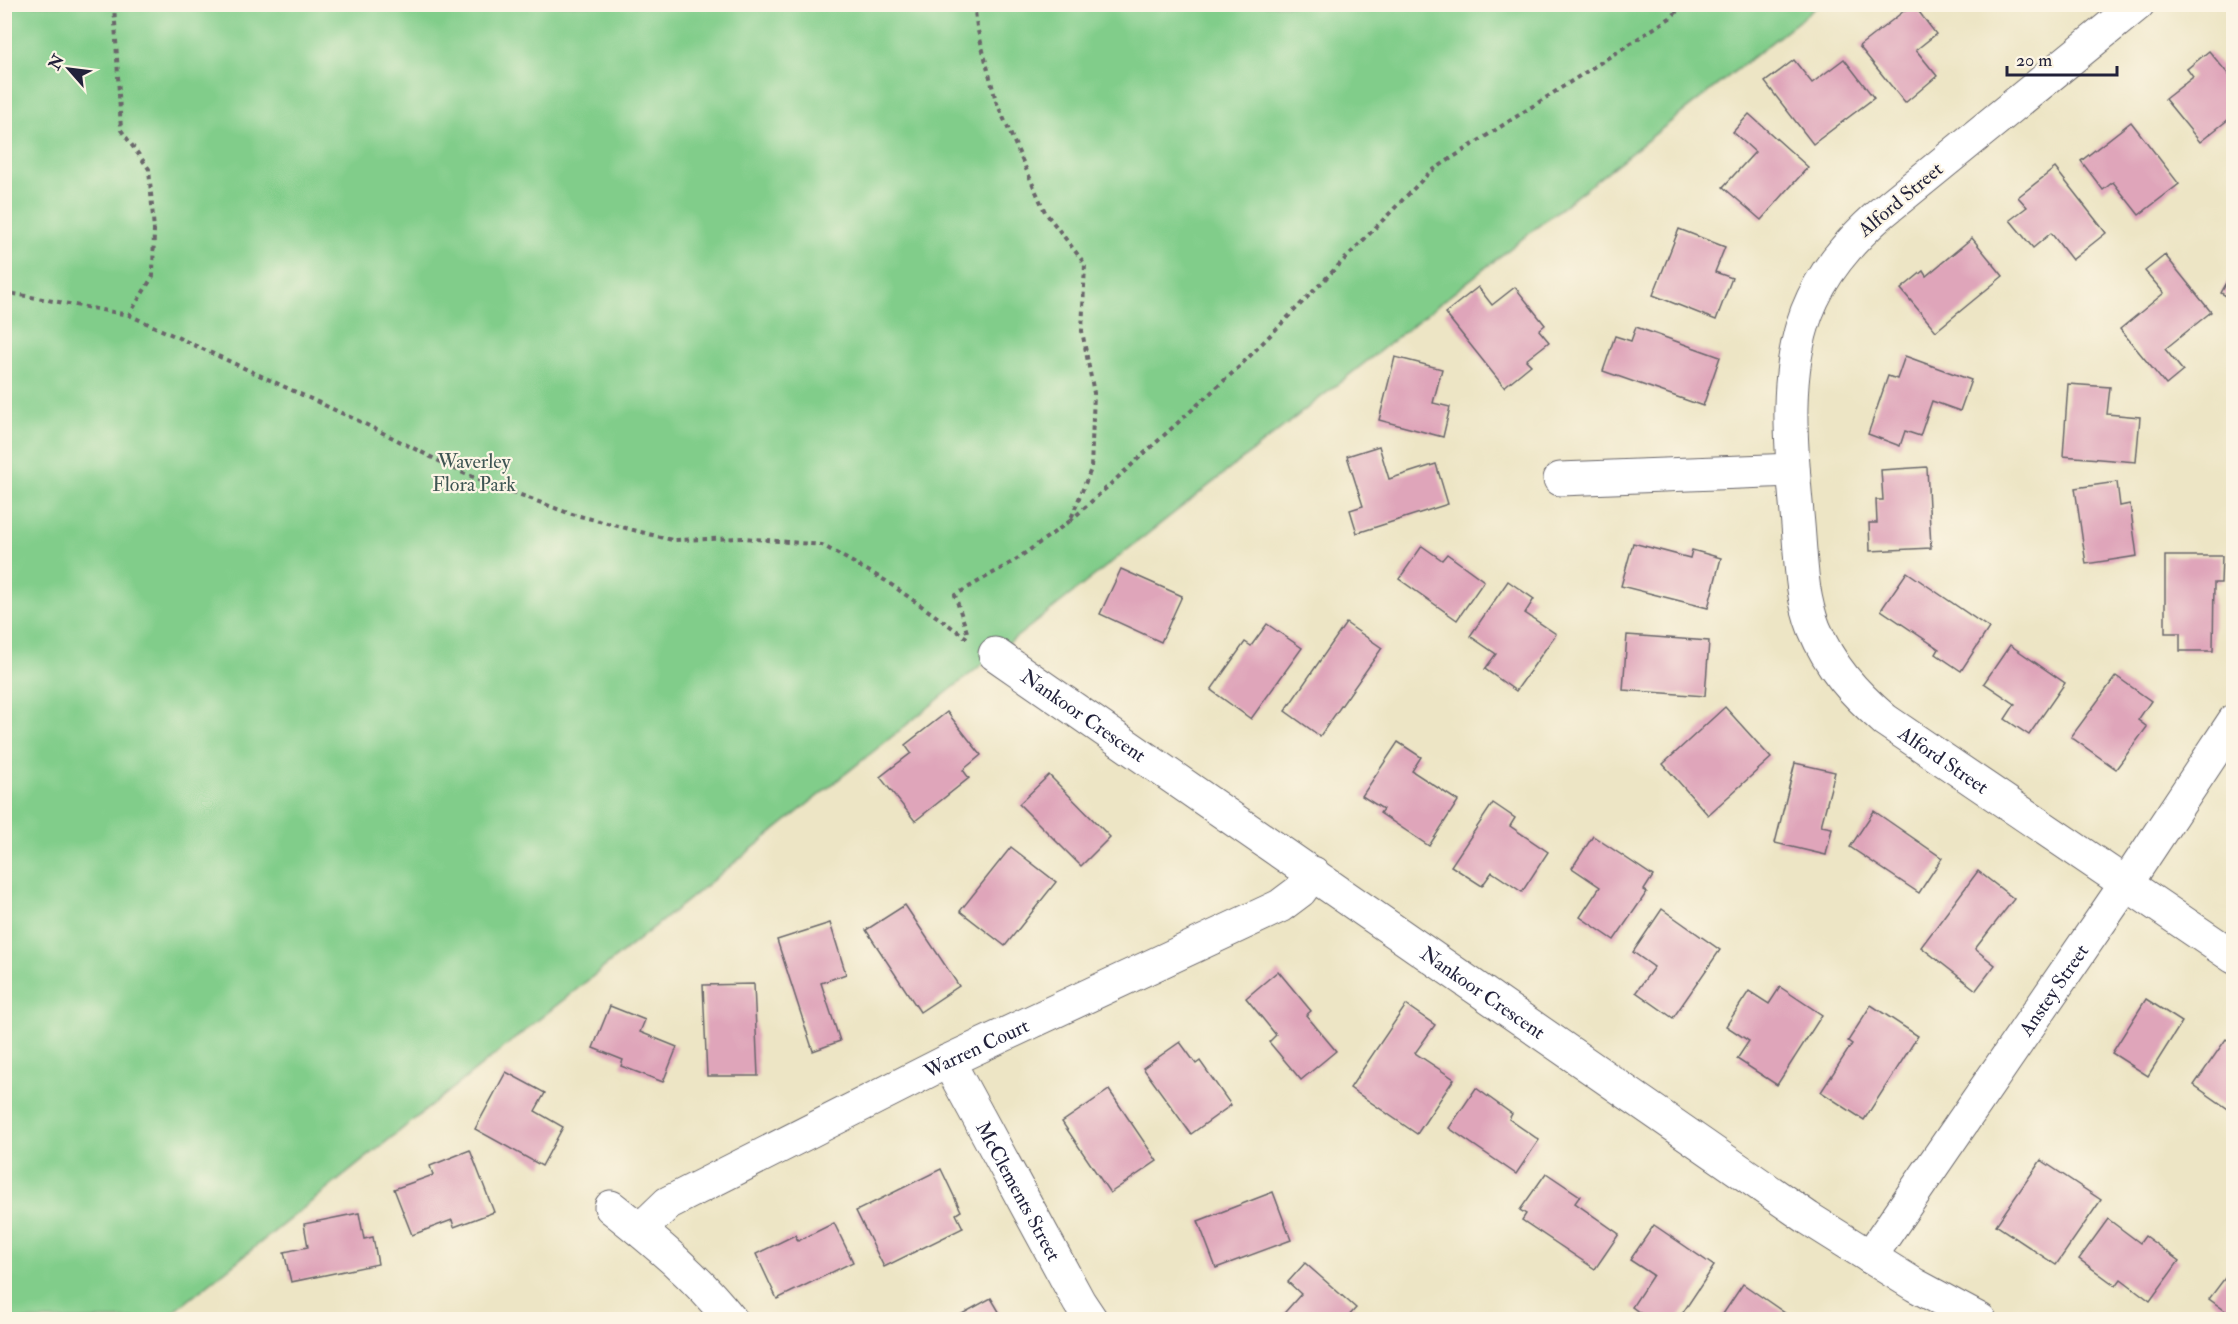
<svg xmlns="http://www.w3.org/2000/svg" width="2238" height="1324" font-family="'IM FELL Double Pica',serif">
	<rect width="100%" height="100%" fill="#fcf5e5"/>
	<filter id="ink" filterUnits="userSpaceOnUse"><feTurbulence type="fractalNoise" baseFrequency=".0167" numOctaves="2"/><feDisplacementMap in="SourceGraphic" scale="12" xChannelSelector="R" yChannelSelector="G"/><feConvolveMatrix kernelMatrix="1 2 1 2 8 2 1 2 1" color-interpolation-filters="sRGB"/></filter>
	<filter id="wash" filterUnits="userSpaceOnUse"><feTurbulence type="fractalNoise" baseFrequency=".008" numOctaves="4" result="noise"/><feDisplacementMap in="SourceGraphic" scale="24" xChannelSelector="R" yChannelSelector="G"/><feGaussianBlur stdDeviation="1.35" result="paint"/><feColorMatrix in="noise" values="0 0 0 0 0 0 0 0 0 0 0 0 0 0 0 0 0 1.4 0 .05"/><feComposite in="paint" operator="in"/></filter>
	<g filter="url(#wash)">
		<rect width="100%" height="100%" fill="#ede5c5"/>
		<path fill="#81cd8a" stroke="#527862" stroke-width="1.5" d="M 5,5 L 1819,5 L 995,654 L 165,1319 L 5,1320 Z"/>
		<g id="blocks">
			<g fill="#dfa5ba">
				<path d="M 1913,4 L 1936,34 L 1916,50 L 1937,76 L 1905,103 L 1859,46 Z"/>
				<path d="M 2209,51 L 2234,81 L 2234,126 L 2229,119 L 2200,142 L 2165,99 L 2193,77 L 2187,69 Z"/>
				<path d="M 1844,59 L 1874,98 L 1813,144 L 1765,82 L 1794,60 L 1812,83 Z"/>
				<path d="M 1749,114 L 1808,167 L 1761,220 L 1723,187 L 1755,152 L 1733,132 Z"/>
				<path d="M 2131,122 L 2179,184 L 2139,215 L 2113,182 L 2103,190 L 2081,161 Z"/>
				<path d="M 2055,168 L 2106,233 L 2072,260 L 2051,233 L 2033,248 L 2010,220 L 2027,207 L 2018,197 Z"/>
				<path d="M 1679,229 L 1725,247 L 1715,272 L 1732,278 L 1716,320 L 1653,295 Z"/>
				<path d="M 1972,238 L 2003,276 L 1936,331 L 1901,289 L 1923,271 L 1926,276 Z"/>
				<path d="M 2165,255 L 2211,312 L 2165,349 L 2183,371 L 2166,385 L 2120,329 L 2164,293 L 2145,271 Z"/>
				<path d="M 2234,270 L 2234,307 L 2230,305 L 2233,300 L 2221,293 Z"/>
				<path d="M 1478,287 L 1492,305 L 1515,287 L 1545,325 L 1539,330 L 1549,342 L 1526,360 L 1531,365 L 1504,387 L 1445,313 Z"/>
				<path d="M 1636,327 L 1720,357 L 1703,406 L 1603,371 L 1615,336 L 1631,341 Z"/>
				<path d="M 1905,356 L 1971,380 L 1960,411 L 1932,401 L 1920,436 L 1905,431 L 1900,446 L 1868,434 L 1888,376 L 1897,379 Z"/>
				<path d="M 1395,357 L 1442,369 L 1433,403 L 1450,407 L 1443,437 L 1379,420 Z"/>
				<path d="M 2068,384 L 2110,387 L 2107,414 L 2140,417 L 2136,462 L 2063,456 Z"/>
				<path d="M 1379,446 L 1389,479 L 1436,464 L 1448,504 L 1357,533 L 1350,510 L 1363,506 L 1347,456 Z"/>
				<path d="M 1927,467 L 1931,548 L 1870,551 L 1869,523 L 1877,523 L 1876,500 L 1883,500 L 1881,470 Z"/>
				<path d="M 2117,482 L 2120,506 L 2130,504 L 2137,556 L 2086,564 L 2075,488 Z"/>
				<path d="M 1633,543 L 1690,558 L 1692,550 L 1721,558 L 1708,608 L 1621,586 Z"/>
				<path d="M 1422,546 L 1442,560 L 1447,554 L 1484,581 L 1457,620 L 1399,579 Z"/>
				<path d="M 2165,556 L 2222,556 L 2221,583 L 2214,583 L 2213,651 L 2180,651 L 2180,633 L 2165,633 Z"/>
				<path d="M 1121,569 L 1182,596 L 1161,642 L 1100,614 Z"/>
				<path d="M 1907,572 L 1989,628 L 1961,671 L 1936,654 L 1939,649 L 1881,610 Z"/>
				<path d="M 1508,581 L 1534,599 L 1525,613 L 1556,634 L 1516,691 L 1485,669 L 1496,654 L 1470,636 Z"/>
				<path d="M 1346,623 L 1382,648 L 1320,736 L 1285,711 Z"/>
				<path d="M 1267,624 L 1302,648 L 1251,719 L 1211,690 L 1245,642 L 1251,646 Z"/>
				<path d="M 1627,635 L 1709,641 L 1705,696 L 1623,690 Z"/>
				<path d="M 2010,645 L 2065,683 L 2029,735 L 2005,719 L 2015,704 L 1984,683 Z"/>
				<path d="M 2116,676 L 2151,701 L 2138,720 L 2147,727 L 2116,769 L 2071,737 Z"/>
				<path d="M 1725,707 L 1771,758 L 1708,815 L 1663,764 Z"/>
				<path d="M 947,712 L 981,755 L 963,770 L 969,778 L 915,821 L 880,777 L 911,753 L 905,745 Z"/>
				<path d="M 1398,742 L 1421,757 L 1412,771 L 1458,801 L 1429,846 L 1380,813 L 1383,809 L 1362,796 Z"/>
				<path d="M 1795,763 L 1835,772 L 1821,826 L 1832,828 L 1826,855 L 1775,843 Z"/>
				<path d="M 1049,775 L 1110,837 L 1081,866 L 1019,804 Z"/>
				<path d="M 1493,803 L 1515,818 L 1510,826 L 1548,852 L 1522,892 L 1492,872 L 1482,886 L 1451,866 Z"/>
				<path d="M 1874,811 L 1942,858 L 1919,893 L 1850,847 Z"/>
				<path d="M 1593,836 L 1653,876 L 1644,890 L 1647,892 L 1614,940 L 1580,917 L 1600,887 L 1572,868 Z"/>
				<path d="M 1011,847 L 1056,882 L 1005,946 L 960,911 Z"/>
				<path d="M 1978,871 L 2014,899 L 1975,949 L 1995,965 L 1976,990 L 1921,947 Z"/>
				<path d="M 905,905 L 959,986 L 920,1012 L 866,930 Z"/>
				<path d="M 1662,909 L 1720,950 L 1673,1018 L 1636,992 L 1654,967 L 1633,952 Z"/>
				<path d="M 830,923 L 846,974 L 821,983 L 840,1041 L 813,1051 L 777,940 Z"/>
				<path d="M 1278,971 L 1311,1011 L 1306,1015 L 1336,1051 L 1301,1080 L 1269,1042 L 1276,1035 L 1246,998 Z"/>
				<path d="M 754,984 L 758,1076 L 707,1076 L 703,985 Z"/>
				<path d="M 1780,987 L 1822,1015 L 1777,1085 L 1737,1059 L 1749,1041 L 1726,1026 L 1749,991 L 1769,1004 Z"/>
				<path d="M 2146,999 L 2182,1022 L 2148,1076 L 2112,1053 Z"/>
				<path d="M 1406,1005 L 1435,1025 L 1415,1053 L 1454,1079 L 1417,1134 L 1350,1088 Z"/>
				<path d="M 1871,1005 L 1918,1036 L 1864,1120 L 1821,1092 L 1852,1044 L 1848,1041 Z"/>
				<path d="M 610,1006 L 645,1020 L 640,1032 L 677,1047 L 663,1082 L 621,1066 L 623,1060 L 593,1048 Z"/>
				<path d="M 2226,1039 L 2234,1045 L 2234,1113 L 2194,1085 Z"/>
				<path d="M 1180,1042 L 1196,1064 L 1200,1061 L 1231,1105 L 1191,1134 L 1143,1068 Z"/>
				<path d="M 506,1072 L 545,1093 L 535,1111 L 563,1127 L 542,1166 L 475,1129 Z"/>
				<path d="M 1476,1088 L 1512,1114 L 1509,1119 L 1539,1140 L 1516,1174 L 1449,1128 Z"/>
				<path d="M 1109,1090 L 1157,1161 L 1110,1193 L 1062,1122 Z"/>
				<path d="M 470,1150 L 494,1212 L 454,1227 L 452,1220 L 412,1235 L 394,1189 L 433,1175 L 430,1166 Z"/>
				<path d="M 2041,1160 L 2101,1200 L 2056,1265 L 1996,1225 Z"/>
				<path d="M 941,1169 L 961,1211 L 956,1214 L 963,1228 L 884,1267 L 856,1211 Z"/>
				<path d="M 1546,1173 L 1580,1196 L 1575,1203 L 1619,1234 L 1595,1269 L 1522,1220 L 1526,1214 L 1520,1210 Z"/>
				<path d="M 1273,1192 L 1291,1240 L 1216,1268 L 1198,1221 Z"/>
				<path d="M 359,1213 L 364,1239 L 373,1237 L 378,1264 L 291,1282 L 284,1252 L 308,1247 L 304,1224 Z"/>
				<path d="M 2108,1219 L 2140,1243 L 2145,1236 L 2179,1261 L 2150,1301 L 2121,1279 L 2116,1286 L 2079,1259 Z"/>
				<path d="M 834,1223 L 853,1262 L 777,1299 L 756,1254 L 795,1235 L 798,1241 Z"/>
				<path d="M 1654,1225 L 1714,1266 L 1678,1320 L 1650,1320 L 1632,1307 L 1653,1275 L 1630,1260 Z"/>
				<path d="M 1305,1263 L 1356,1308 L 1345,1320 L 1278,1320 L 1301,1294 L 1288,1282 Z"/>
				<path d="M 2234,1266 L 2234,1317 L 2209,1299 Z"/>
				<path d="M 1743,1284 L 1795,1320 L 1719,1320 Z"/>
				<path d="M 991,1298 L 1004,1320 L 963,1320 L 960,1315 Z"/>
			</g>
		</g>
	</g>
	<g filter="url(#ink)">
		<use href="#blocks" fill-opacity="0" stroke="#69666b" stroke-width="1.5"/>
		<g fill="none" stroke-linecap="round" stroke-linejoin="round">
			<defs>
				<g id="minor">
					<path id="s1" d="M 2138,4 L 1879,215 C 1848,243 1822,273 1807,312 C 1782,378 1792,456 1798,525 C 1801,559 1801,595 1814,628 C 1830,667 1854,693 1885,720 L 2234,957"/>
					<path d="M 1560,479 L 1793,470"/>
					<path id="s2" d="M 995,654 L 1808,1218 L 1915,1285 L 1980,1320"/>
					<path id="s3" d="M 948,1061 L 1079,1302 L 1091,1320"/>
					<path d="M 611,1207 C 655,1242 696,1276 731,1320"/>
					<path id="s4" d="M 640,1230 L 668,1203 L 948,1061 L 1280,906 L 1300,891 L 1313,873"/>
					<path id="s5" d="M 1870,1257 L 2126,884 L 2234,721"/>
				</g>
			</defs>
			<use href="#minor" stroke="#69666b" stroke-width="35"/>
			<g stroke="#69666b" stroke-width="4" stroke-dasharray="4.5 4.5" stroke-linecap="butt">
				<path d="M 114,4 L 121,130 L 149,169 L 154,230 L 153,276 L 129,315"/>
				<path d="M 4,292 L 129,315 L 363,423 L 463,473 L 568,513 L 672,540 L 744,538 L 822,545 L 886,581 L 967,638"/>
				<path d="M 1070,521 L 1239,367 L 1430,172 L 1670,18 L 1685,4"/>
				<path d="M 967,632 L 955,595 L 1014,561 L 1070,521 L 1091,469 L 1094,393 L 1082,331 L 1085,264 L 1045,212 L 996,101 L 977,27 L 974,4"/>
			</g>
			<use href="#minor" stroke="#fff" stroke-width="33"/>
		</g>
	</g>
	<g text-anchor="middle" stroke-width="4.5" stroke-linejoin="round" paint-order="stroke">
		<g font-size="20" fill="#22223b" stroke="#fcf5e5">
			<text transform="translate(1900 199) rotate(-40)" y="7">Alford Street</text>
			<text dy="7" stroke="none"><textPath href="#s2" startOffset="108">Nankoor Crescent</textPath></text>
			<text dy="7" stroke="none"><textPath href="#s1" startOffset="964">Alford Street</textPath></text>
			<text dy="7" stroke="none"><textPath href="#s5" startOffset="324">Anstey Street</textPath></text>
			<text dy="7" stroke="none"><textPath href="#s2" startOffset="594">Nankoor Crescent</textPath></text>
			<text dy="7" stroke="none"><textPath href="#s4" startOffset="384">Warren Court</textPath></text>
			<text dy="7" stroke="none"><textPath href="#s3" startOffset="148">McClements Street</textPath></text>
		</g>
		<g font-size="20" fill="#3e5553" stroke="#fcf5e5">
			<text x="474" y="468">Waverley<tspan x="474" dy="23">Flora Park</tspan></text>
		</g>
	</g>
	<rect width="2238" height="1324" fill="none" stroke="#fcf5e5" stroke-width="24"/>
	<g transform="translate(69 69) rotate(298)" stroke="#fcf5e5" stroke-width="4.5" paint-order="stroke">
	<path d="M0-4.5L10 22L0 15L-10 22Z" fill="#22223b"/>
	<text y="-9" font-size="16" font-weight="bold" text-anchor="middle" fill="#22223b">N</text>
	</g>
	<path d="M2007 66v9h110v-9" fill="none" stroke="#22223b" stroke-width="3"/>
	<text x="2016" y="66" font-size="18" fill="#22223b" stroke="#fcf5e5" stroke-width="4.5" paint-order="stroke">20 m</text>
</svg>
